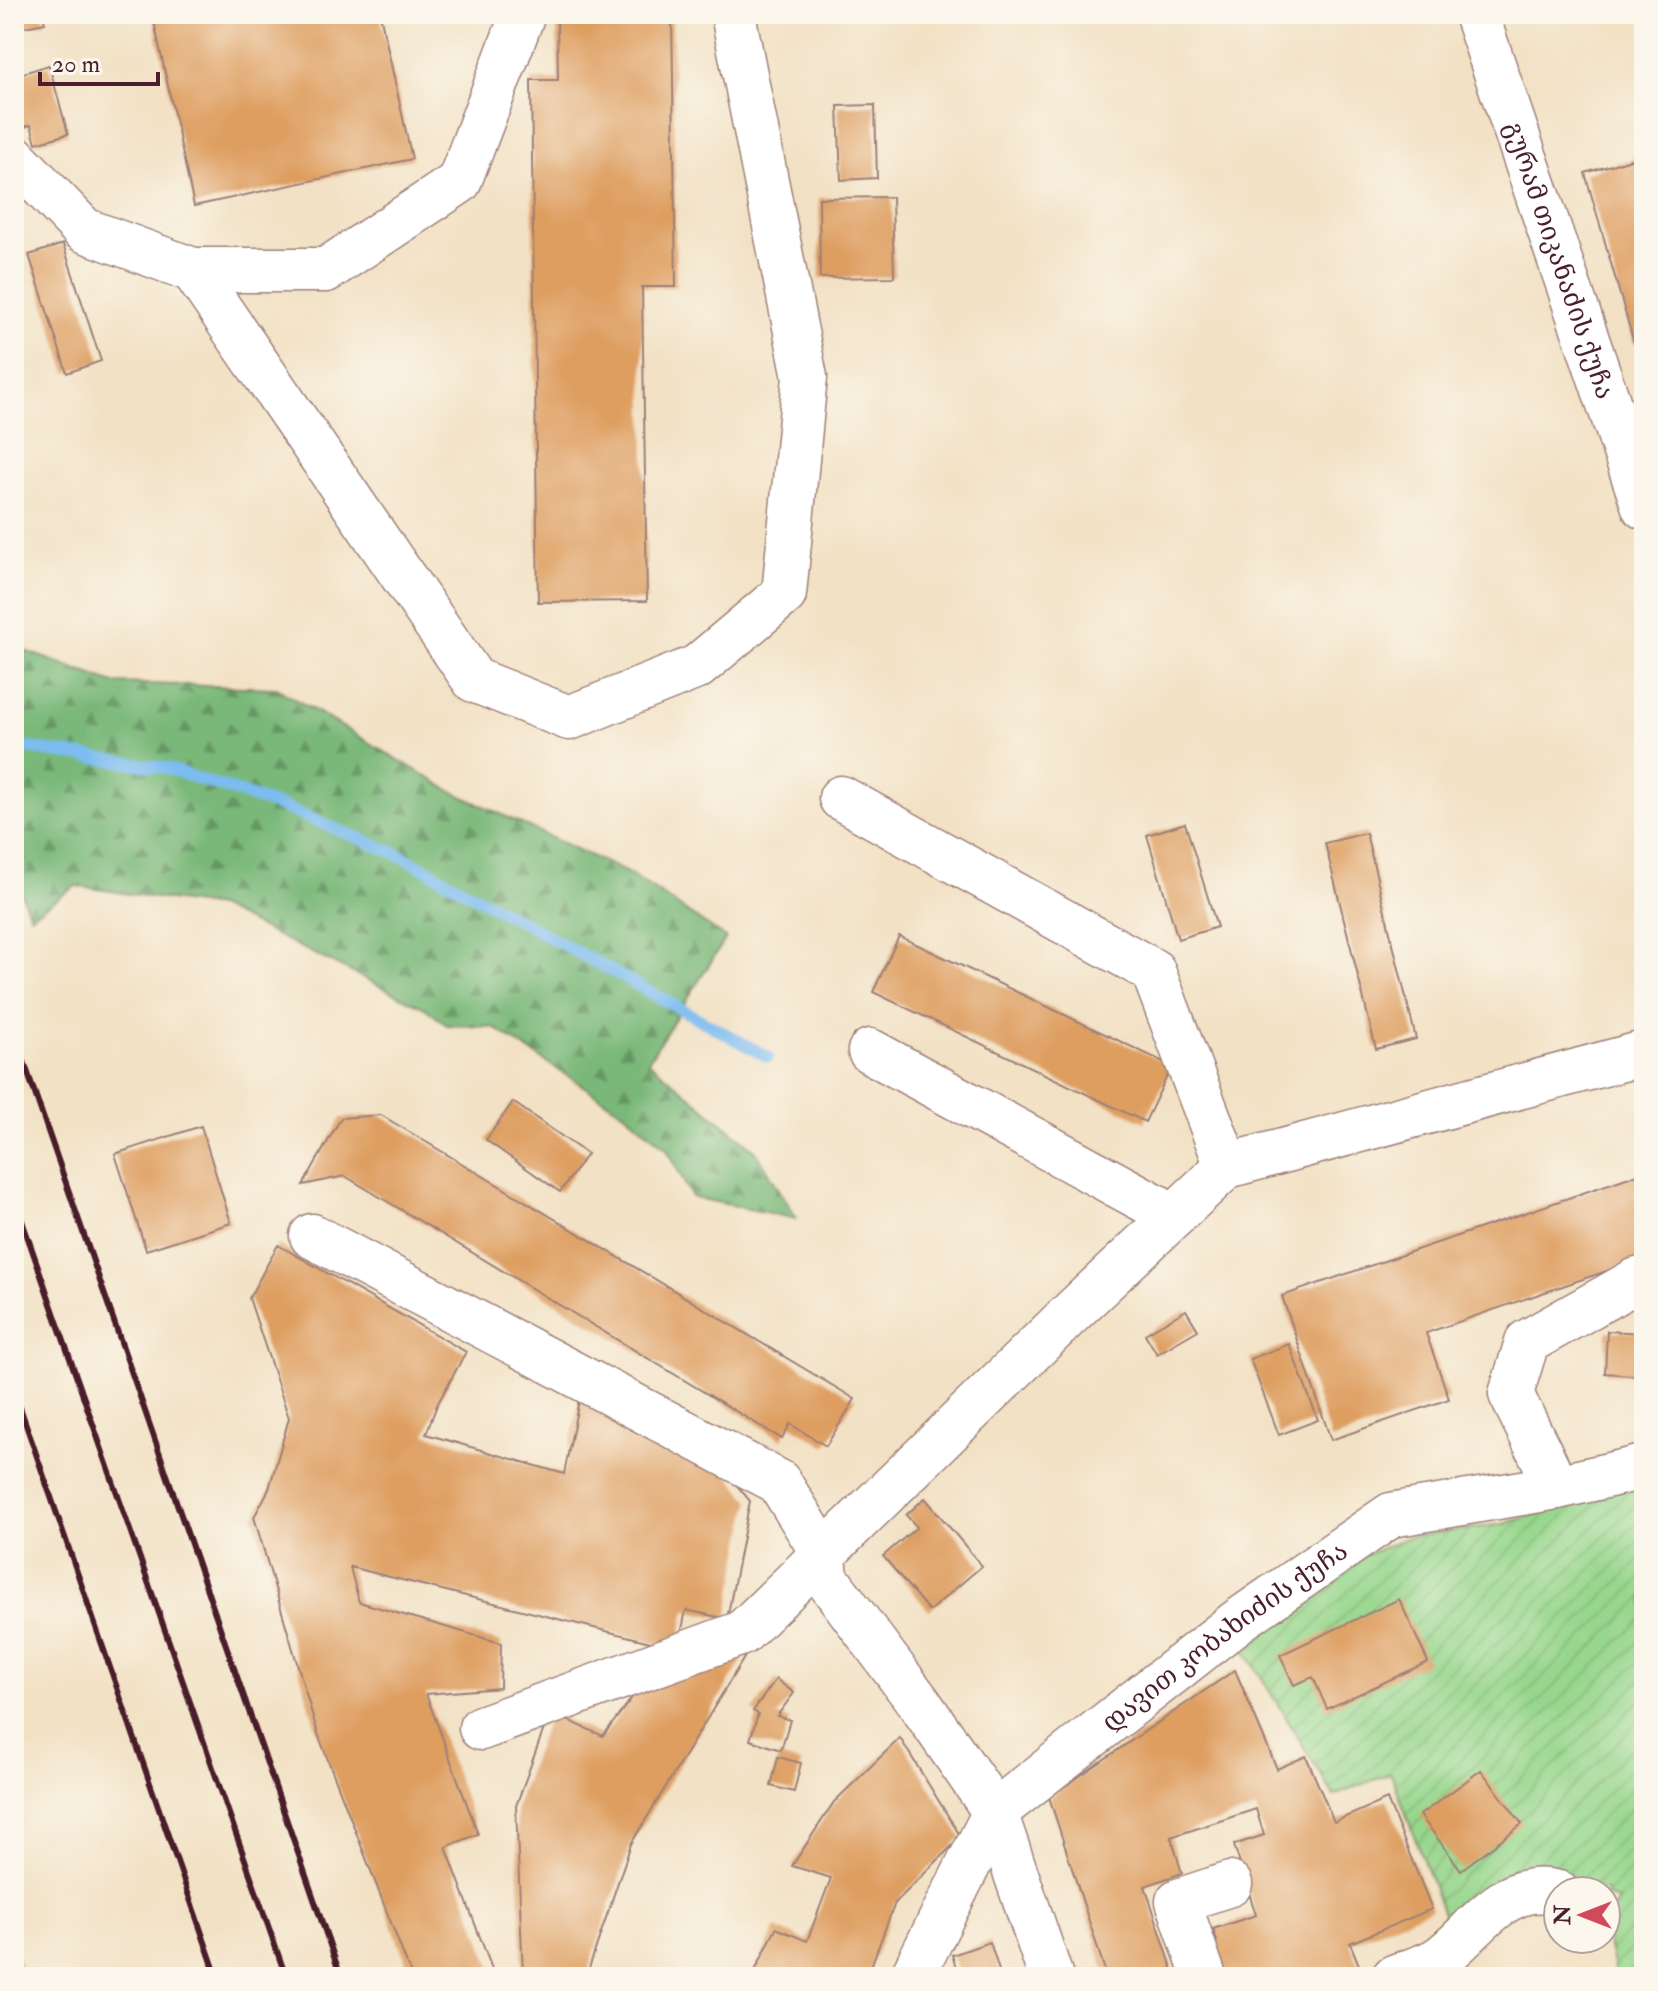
<svg xmlns="http://www.w3.org/2000/svg" width="1658" height="1991" font-family="'IM FELL Double Pica','Noto Serif Georgian',serif">
	<defs>
		<pattern id="forest-firs" width="22" height="20" patternUnits="userSpaceOnUse" patternTransform="scale(2)"><rect width="22" height="20" fill="#79b878"/><path d="M5 1l3.5 6h-7zM16 11l3.5 6h-7z" fill="#659563"/></pattern>
		<pattern id="garden-furrows" width="10" height="10" patternUnits="userSpaceOnUse" patternTransform="scale(2)"><rect width="10" height="10" fill="#97d78d"/><path d="M-1 1l2-2M0 10L10 0M9 11l2-2" fill="none" stroke="#84b87a"/></pattern>
	</defs>
	<rect width="100%" height="100%" fill="#fbf7ec"/>
	<filter id="ink" filterUnits="userSpaceOnUse"><feTurbulence type="fractalNoise" baseFrequency=".0125" numOctaves="2"/><feDisplacementMap in="SourceGraphic" scale="16" xChannelSelector="R" yChannelSelector="G"/><feConvolveMatrix kernelMatrix="1 2 1 2 8 2 1 2 1" color-interpolation-filters="sRGB"/></filter>
	<filter id="wash" filterUnits="userSpaceOnUse"><feTurbulence type="fractalNoise" baseFrequency=".006" numOctaves="4" result="noise"/><feDisplacementMap in="SourceGraphic" scale="32" xChannelSelector="R" yChannelSelector="G"/><feGaussianBlur stdDeviation="1.8" result="paint"/><feColorMatrix in="noise" values="0 0 0 0 0 0 0 0 0 0 0 0 0 0 0 0 0 1.4 0 .05"/><feComposite in="paint" operator="in"/></filter>
	<g filter="url(#wash)">
		<rect width="100%" height="100%" fill="#f2e1c4"/>
		<path fill="url(#forest-firs)" stroke="#626c52" stroke-width="2" d="M 14,647 L 114,683 L 276,688 L 453,792 L 632,875 L 726,938 L 648,1061 L 755,1150 L 797,1219 L 692,1197 L 667,1149 L 626,1114 L 493,1027 L 447,1025 L 425,1008 L 218,907 L 76,886 L 30,916 L 14,875 Z"/>
		<path fill="url(#garden-furrows)" stroke="#707b5c" stroke-width="2" d="M 1644,1482 L 1644,1977 L 1616,1977 L 1606,1934 L 1606,1921 L 1618,1901 L 1606,1896 L 1606,1891 L 1592,1891 L 1542,1872 L 1451,1935 L 1391,1773 L 1334,1796 L 1241,1644 L 1340,1566 L 1408,1537 L 1504,1524 L 1630,1485 Z"/>
		<g fill="none" stroke-linecap="round" stroke-linejoin="round">
			<path stroke="#7bbcf0" stroke-width="12" d="M 14,746 L 166,768 L 285,808 L 402,856 L 768,1057"/>
		</g>
		<g id="blocks">
			<g fill="#de9e60">
				<path d="M 14,14 L 43,14 L 45,23 L 14,29 Z"/>
				<path d="M 166,14 L 380,14 L 412,159 L 194,206 L 153,17 Z"/>
				<path d="M 557,14 L 672,14 L 676,287 L 642,287 L 647,601 L 538,602 L 531,80 L 558,80 Z"/>
				<path d="M 49,65 L 68,134 L 36,143 L 31,125 L 24,127 L 14,91 L 14,76 Z"/>
				<path d="M 875,105 L 877,178 L 841,180 L 838,106 Z"/>
				<path d="M 1644,155 L 1644,340 L 1634,343 L 1585,173 Z"/>
				<path d="M 892,197 L 894,277 L 820,278 L 819,198 Z"/>
				<path d="M 63,244 L 101,361 L 67,373 L 29,255 Z"/>
				<path d="M 1185,823 L 1217,927 L 1178,939 L 1147,835 Z"/>
				<path d="M 1366,833 L 1416,1039 L 1376,1049 L 1325,843 Z"/>
				<path d="M 899,936 L 1172,1066 L 1145,1122 L 873,992 Z"/>
				<path d="M 513,1102 L 587,1154 L 560,1192 L 486,1140 Z"/>
				<path d="M 381,1115 L 855,1399 L 826,1446 L 790,1424 L 782,1439 L 345,1176 L 303,1185 L 341,1118 Z"/>
				<path d="M 201,1126 L 231,1223 L 146,1250 L 115,1154 Z"/>
				<path d="M 1644,1172 L 1644,1258 L 1426,1333 L 1449,1399 L 1331,1440 L 1282,1296 Z"/>
				<path d="M 278,1245 L 466,1352 L 437,1405 L 426,1434 L 564,1474 L 580,1395 L 720,1465 L 750,1501 L 727,1619 L 686,1610 L 678,1649 L 350,1567 L 359,1602 L 501,1643 L 500,1688 L 426,1694 L 478,1834 L 446,1847 L 495,1977 L 412,1977 L 318,1734 L 254,1517 L 269,1489 L 289,1418 L 249,1298 Z"/>
				<path d="M 1186,1310 L 1198,1330 L 1157,1354 L 1145,1334 Z"/>
				<path d="M 1607,1331 L 1644,1333 L 1644,1376 L 1605,1373 Z"/>
				<path d="M 1289,1344 L 1318,1420 L 1279,1435 L 1250,1359 Z"/>
				<path d="M 925,1498 L 982,1566 L 929,1611 L 883,1556 L 917,1527 L 906,1515 Z"/>
				<path d="M 1399,1599 L 1428,1662 L 1327,1709 L 1313,1677 L 1294,1685 L 1280,1655 Z"/>
				<path d="M 747,1653 L 631,1844 L 586,1977 L 523,1977 L 516,1806 L 550,1712 L 603,1736 L 643,1683 Z"/>
				<path d="M 1235,1670 L 1277,1769 L 1306,1756 L 1334,1822 L 1387,1799 L 1432,1909 L 1350,1943 L 1361,1970 L 1340,1977 L 1220,1977 L 1210,1943 L 1217,1941 L 1213,1929 L 1256,1915 L 1234,1845 L 1264,1835 L 1256,1809 L 1171,1837 L 1182,1873 L 1145,1886 L 1175,1977 L 1107,1977 L 1049,1797 Z"/>
				<path d="M 776,1679 L 794,1693 L 777,1716 L 790,1720 L 781,1750 L 750,1740 L 758,1714 L 753,1711 Z"/>
				<path d="M 900,1738 L 961,1837 L 895,1903 L 867,1977 L 752,1977 L 776,1928 L 807,1941 L 831,1878 L 792,1866 L 834,1802 Z"/>
				<path d="M 778,1757 L 801,1763 L 794,1792 L 771,1786 Z"/>
				<path d="M 1481,1770 L 1522,1824 L 1461,1870 L 1420,1815 Z"/>
				<path d="M 990,1942 L 1001,1977 L 959,1977 L 952,1955 Z"/>
				<path d="M 14,1946 L 25,1977 L 14,1977 Z"/>
			</g>
		</g>
	</g>
	<g filter="url(#ink)">
		<use href="#blocks" fill-opacity="0" stroke="#9e8078" stroke-width="2"/>
		<g fill="none" stroke-linecap="round" stroke-linejoin="round">
			<defs>
				<g id="minor">
					<path id="s1" d="M 1476,14 L 1644,507"/>
					<path d="M 14,157 L 84,230 L 193,270 L 326,270 L 459,182 L 523,14"/>
					<path d="M 193,270 L 474,680 L 569,718 L 697,667 L 784,594 L 805,377 L 733,14"/>
					<path d="M 841,798 L 1153,971 L 1227,1166"/>
					<path d="M 870,1051 L 1174,1216"/>
					<path d="M 312,1236 L 779,1482 L 824,1555 L 826,1578 L 920,1704 L 995,1812 L 1051,1977"/>
					<path d="M 1557,1487 L 1511,1394 L 1527,1342 L 1637,1280 L 1644,1279"/>
					<path d="M 481,1728 L 742,1633 L 1073,1311 L 1227,1166 L 1644,1053"/>
					<path id="s2" d="M 912,1977 L 995,1812 L 1238,1621 L 1391,1515 L 1557,1487 L 1644,1467"/>
					<path d="M 1204,1977 L 1178,1901 L 1230,1884"/>
					<path d="M 1394,1977 C 1408,1971 1427,1967 1440,1958 C 1476,1932 1504,1878 1558,1893"/>
				</g>
			</defs>
			<use href="#minor" stroke="#9e8078" stroke-width="47"/>
			<use href="#minor" stroke="#fff" stroke-width="44"/>
			<g stroke="#4a1f2b" stroke-width="6">
				<path d="M 14,1033 L 341,1977"/>
				<path d="M 14,1198 L 286,1977"/>
				<path d="M 14,1390 L 217,1977"/>
			</g>
		</g>
	</g>
	<g text-anchor="middle" stroke-width="7" stroke-linejoin="round" paint-order="stroke">
		<g font-size="26" fill="#4a1f2b" stroke="#fbf7ec">
			<text dy="9" stroke="none"><textPath href="#s1" startOffset="260">გურამ თიკანაძის ქუჩა</textPath></text>
			<text dy="9" stroke="none"><textPath href="#s2" startOffset="474">დავით კობახიძის ქუჩა</textPath></text>
		</g>
	</g>
	<rect width="1658" height="1991" fill="none" stroke="#fbf7ec" stroke-width="48"/>
	<g transform="translate(1582 1915) rotate(270)"><circle r="38" fill="#fbf7ec" stroke="#b4a19f" stroke-width="2"/>
	<path d="M0-6L14 30L0 20L-14 30Z" fill="#d1495b"/>
	<text y="-12" font-size="22" font-weight="bold" text-anchor="middle" fill="#4a1f2b">N</text>
	</g>
	<path d="M40 72v12h118v-12" fill="none" stroke="#4a1f2b" stroke-width="4"/>
	<text x="52" y="72" font-size="24" fill="#4a1f2b" stroke="#fbf7ec" stroke-width="6" paint-order="stroke">20 m</text>
</svg>
